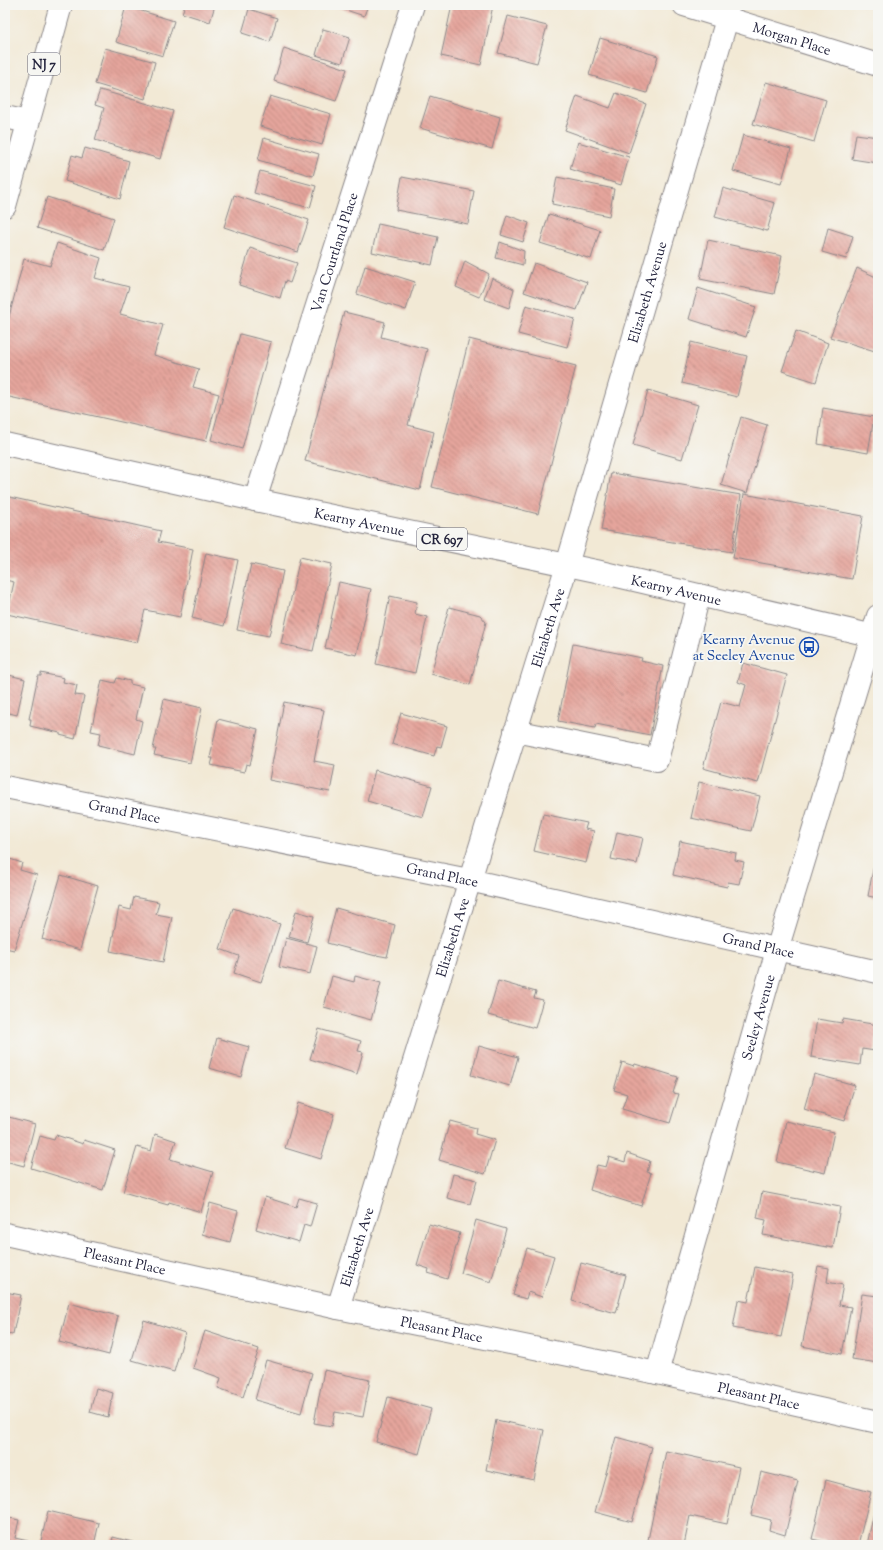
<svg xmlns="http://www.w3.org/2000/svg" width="883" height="1550" font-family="'Sorts Mill Goudy',serif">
	<defs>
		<pattern id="building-back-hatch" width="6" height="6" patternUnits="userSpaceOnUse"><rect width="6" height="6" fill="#e5a59c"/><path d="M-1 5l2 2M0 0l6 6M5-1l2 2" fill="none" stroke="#b98680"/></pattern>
	</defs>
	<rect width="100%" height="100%" fill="#f6f6f2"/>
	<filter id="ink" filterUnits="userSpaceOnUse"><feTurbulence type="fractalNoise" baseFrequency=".025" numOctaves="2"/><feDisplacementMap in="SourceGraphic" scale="8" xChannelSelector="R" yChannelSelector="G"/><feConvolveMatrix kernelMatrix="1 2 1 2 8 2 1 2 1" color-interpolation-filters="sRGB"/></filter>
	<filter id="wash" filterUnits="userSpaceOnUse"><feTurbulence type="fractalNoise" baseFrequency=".012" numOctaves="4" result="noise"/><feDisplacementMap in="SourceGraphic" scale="16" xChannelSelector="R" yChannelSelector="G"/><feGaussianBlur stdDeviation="0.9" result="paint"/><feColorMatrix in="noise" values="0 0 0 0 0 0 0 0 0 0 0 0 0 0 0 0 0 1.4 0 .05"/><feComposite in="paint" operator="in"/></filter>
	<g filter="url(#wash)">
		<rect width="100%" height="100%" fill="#f2e9d5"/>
		<g id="blocks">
			<g fill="url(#building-back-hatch)">
				<path d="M 185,5 L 215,5 L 210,22 L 182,13 Z"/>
				<path d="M 331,5 L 368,5 L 364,16 Z"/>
				<path d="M 452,5 L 493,5 L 481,65 L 441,56 Z"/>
				<path d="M 862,5 L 878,5 L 878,10 Z"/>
				<path d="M 126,6 L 174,21 L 163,56 L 116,42 Z"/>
				<path d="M 249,9 L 277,18 L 270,42 L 242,33 Z"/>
				<path d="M 508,16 L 547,26 L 537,63 L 498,53 Z"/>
				<path d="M 323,29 L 350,37 L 342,63 L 316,55 Z"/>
				<path d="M 600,38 L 658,56 L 647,93 L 589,75 Z"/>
				<path d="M 105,48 L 155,62 L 145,99 L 95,84 Z"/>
				<path d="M 284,48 L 347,69 L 336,101 L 274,81 Z"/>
				<path d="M 766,82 L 826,100 L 814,142 L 753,124 Z"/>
				<path d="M 100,90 L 173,111 L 160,159 L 95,140 L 104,108 L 95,105 Z"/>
				<path d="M 616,93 L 646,104 L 629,153 L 565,130 L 577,96 L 610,108 Z"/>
				<path d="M 270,96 L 331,114 L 322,145 L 260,126 Z"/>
				<path d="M 430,96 L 500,117 L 492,149 L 420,128 Z"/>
				<path d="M 856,134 L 878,137 L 877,163 L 852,159 Z"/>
				<path d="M 743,135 L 791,149 L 781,184 L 733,171 Z"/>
				<path d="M 264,138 L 319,154 L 313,176 L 258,160 Z"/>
				<path d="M 578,142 L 629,157 L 621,185 L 570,169 Z"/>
				<path d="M 85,148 L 129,161 L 120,199 L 65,181 L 72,155 L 82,158 Z"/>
				<path d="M 260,171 L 316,186 L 310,208 L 254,193 Z"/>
				<path d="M 402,177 L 474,191 L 468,224 L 396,210 Z"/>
				<path d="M 557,177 L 614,189 L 609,216 L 552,204 Z"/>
				<path d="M 723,188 L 775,203 L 767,231 L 715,217 Z"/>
				<path d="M 234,195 L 309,220 L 298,252 L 224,227 Z"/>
				<path d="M 47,197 L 114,218 L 104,250 L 37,228 Z"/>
				<path d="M 549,214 L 600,230 L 591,259 L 540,243 Z"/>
				<path d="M 507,215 L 529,223 L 523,242 L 501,235 Z"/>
				<path d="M 378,224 L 438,237 L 432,265 L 372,252 Z"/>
				<path d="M 828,228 L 853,236 L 846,259 L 822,252 Z"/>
				<path d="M 708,240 L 782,256 L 774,294 L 700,279 Z"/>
				<path d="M 500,242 L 524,251 L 523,265 L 496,258 Z"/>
				<path d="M 57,243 L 101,258 L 95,278 L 129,287 L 120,314 L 163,325 L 154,355 L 199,369 L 193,387 L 219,394 L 206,441 L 5,396 L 5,332 L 24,259 L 50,266 Z"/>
				<path d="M 250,248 L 297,263 L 290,283 L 285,281 L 280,298 L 239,285 Z"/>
				<path d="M 465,261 L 489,274 L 479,297 L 456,287 Z"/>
				<path d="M 534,263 L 587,282 L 577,310 L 524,292 Z"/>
				<path d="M 365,266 L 415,282 L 406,310 L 357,294 Z"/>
				<path d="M 857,268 L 878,278 L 878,352 L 830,337 Z"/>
				<path d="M 492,278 L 514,289 L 509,308 L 484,299 Z"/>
				<path d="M 698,288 L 756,307 L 746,337 L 689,319 Z"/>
				<path d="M 526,305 L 575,319 L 567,347 L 518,334 Z"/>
				<path d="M 344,312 L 385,322 L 381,337 L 427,349 L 408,425 L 434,432 L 420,490 L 305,461 Z"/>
				<path d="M 796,331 L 828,343 L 816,382 L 782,371 Z"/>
				<path d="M 240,334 L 271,342 L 242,449 L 211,440 Z"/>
				<path d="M 469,339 L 576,366 L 538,514 L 432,487 Z"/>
				<path d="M 691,342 L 747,356 L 737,397 L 682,383 Z"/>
				<path d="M 648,390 L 698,405 L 682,459 L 633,445 Z"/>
				<path d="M 823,408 L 874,417 L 868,453 L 818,444 Z"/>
				<path d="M 741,417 L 767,425 L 747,493 L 721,485 Z"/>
				<path d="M 611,473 L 741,495 L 732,552 L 601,530 Z"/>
				<path d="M 744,494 L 863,516 L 852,579 L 733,558 Z"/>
				<path d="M 5,496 L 161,531 L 158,542 L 193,549 L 180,617 L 145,610 L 137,643 L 7,614 L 14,582 L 5,580 Z"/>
				<path d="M 206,553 L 238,560 L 224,626 L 192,618 Z"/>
				<path d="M 300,557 L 332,564 L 313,651 L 281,644 Z"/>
				<path d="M 251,564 L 283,571 L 269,636 L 237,630 Z"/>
				<path d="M 339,582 L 371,589 L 357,655 L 325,648 Z"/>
				<path d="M 390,596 L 417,602 L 415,614 L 427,617 L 415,673 L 376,664 Z"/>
				<path d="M 449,607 L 480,615 L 486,622 L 470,685 L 431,674 Z"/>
				<path d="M 573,644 L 642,658 L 641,661 L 663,666 L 650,735 L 596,724 L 595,728 L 558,721 Z"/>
				<path d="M 743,663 L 787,675 L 758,783 L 703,768 L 721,702 L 740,707 L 746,685 L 738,682 Z"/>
				<path d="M 41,673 L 64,678 L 63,682 L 77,685 L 75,695 L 84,696 L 75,739 L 60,735 L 60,733 L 30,726 L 31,719 L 29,719 L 38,676 L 41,676 Z"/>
				<path d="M 5,674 L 25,679 L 17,715 L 5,712 Z"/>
				<path d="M 117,678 L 130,681 L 130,684 L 143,687 L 136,719 L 142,721 L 135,754 L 98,745 L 101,733 L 91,731 L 102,680 L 115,683 Z"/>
				<path d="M 164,699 L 202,708 L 190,763 L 154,755 L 156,749 L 153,749 Z"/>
				<path d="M 284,702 L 324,710 L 314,761 L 335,765 L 330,792 L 269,780 Z"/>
				<path d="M 401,713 L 447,726 L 441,747 L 437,746 L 434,756 L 392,744 Z"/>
				<path d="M 218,719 L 258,729 L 250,765 L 246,764 L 244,772 L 211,765 L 213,758 L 210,758 Z"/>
				<path d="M 375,770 L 432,786 L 423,817 L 367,801 Z"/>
				<path d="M 699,782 L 760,796 L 751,831 L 691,818 Z"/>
				<path d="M 543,814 L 587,823 L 585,829 L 594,831 L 586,863 L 534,851 Z"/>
				<path d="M 617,832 L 643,838 L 637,864 L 611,859 Z"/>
				<path d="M 680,841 L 736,853 L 735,860 L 744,862 L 739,884 L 728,882 L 727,887 L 673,875 Z"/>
				<path d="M 877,849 L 878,850 L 878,898 L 868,896 Z"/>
				<path d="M 10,859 L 22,863 L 20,870 L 37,875 L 14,950 L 5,948 L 5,866 L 8,867 Z"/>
				<path d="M 61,875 L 98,886 L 80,950 L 42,939 Z"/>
				<path d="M 134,897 L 159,902 L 156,914 L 172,917 L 163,962 L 110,951 L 119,907 L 131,910 Z"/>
				<path d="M 233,908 L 280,924 L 261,982 L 234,973 L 239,956 L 220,949 Z"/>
				<path d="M 336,908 L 395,925 L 387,957 L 376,955 L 376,956 L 327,943 Z"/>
				<path d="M 296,911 L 314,916 L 307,942 L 289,937 Z"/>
				<path d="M 286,938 L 317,946 L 310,974 L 279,967 Z"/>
				<path d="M 332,976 L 354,982 L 355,976 L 381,983 L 371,1020 L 324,1007 Z"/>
				<path d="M 498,981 L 536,992 L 534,998 L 543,1000 L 535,1028 L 488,1015 Z"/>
				<path d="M 817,1019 L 842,1023 L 843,1019 L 878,1025 L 875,1051 L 862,1049 L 860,1065 L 811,1057 Z"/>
				<path d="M 319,1029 L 361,1041 L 358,1051 L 363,1052 L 357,1074 L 310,1059 Z"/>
				<path d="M 217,1038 L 249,1047 L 241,1077 L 209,1068 Z"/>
				<path d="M 479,1046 L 518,1057 L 510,1086 L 471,1075 Z"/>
				<path d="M 622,1062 L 634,1066 L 635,1064 L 678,1077 L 673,1093 L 679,1094 L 670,1123 L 622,1109 L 627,1094 L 614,1090 Z"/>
				<path d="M 814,1074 L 855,1085 L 844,1121 L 804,1109 Z"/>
				<path d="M 298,1103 L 334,1114 L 321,1159 L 285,1148 Z"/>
				<path d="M 5,1116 L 35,1124 L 24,1166 L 5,1161 Z"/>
				<path d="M 450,1121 L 476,1128 L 475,1134 L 495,1140 L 485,1174 L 439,1160 Z"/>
				<path d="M 786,1121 L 834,1132 L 825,1173 L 777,1162 Z"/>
				<path d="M 155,1134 L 176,1141 L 170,1159 L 213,1172 L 201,1212 L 169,1202 L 168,1205 L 123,1192 L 137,1147 L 151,1151 Z"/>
				<path d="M 56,1135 L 83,1144 L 84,1140 L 115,1150 L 103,1190 L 31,1168 L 40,1136 L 54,1140 Z"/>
				<path d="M 627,1153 L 650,1161 L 647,1172 L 651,1173 L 641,1206 L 590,1190 L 597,1165 L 606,1167 L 609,1157 L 625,1162 Z"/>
				<path d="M 453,1174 L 477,1180 L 470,1204 L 447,1198 Z"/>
				<path d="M 762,1192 L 840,1207 L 833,1248 L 763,1235 L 766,1220 L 757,1218 Z"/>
				<path d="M 265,1197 L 296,1207 L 299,1198 L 317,1203 L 310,1227 L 304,1225 L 299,1242 L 256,1229 Z"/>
				<path d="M 210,1203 L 238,1211 L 230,1242 L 202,1234 Z"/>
				<path d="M 476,1220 L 506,1229 L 491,1282 L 461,1273 Z"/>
				<path d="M 429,1224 L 460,1233 L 447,1279 L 428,1273 L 429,1269 L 417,1265 Z"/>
				<path d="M 527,1248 L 554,1256 L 542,1297 L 528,1292 L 526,1299 L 513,1295 Z"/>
				<path d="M 581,1263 L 626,1275 L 616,1313 L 572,1301 Z"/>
				<path d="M 818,1266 L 829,1268 L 827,1282 L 843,1285 L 839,1305 L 851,1307 L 842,1354 L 802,1346 Z"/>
				<path d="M 755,1267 L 793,1275 L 781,1337 L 733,1328 L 738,1300 L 748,1302 Z"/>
				<path d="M 5,1292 L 21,1295 L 13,1334 L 5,1333 Z"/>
				<path d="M 862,1294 L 878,1296 L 878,1363 L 852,1359 Z"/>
				<path d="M 69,1303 L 118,1316 L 109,1355 L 59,1342 Z"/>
				<path d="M 144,1320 L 185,1333 L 174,1372 L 132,1360 Z"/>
				<path d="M 205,1331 L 259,1349 L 243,1397 L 218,1388 L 221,1378 L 193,1368 Z"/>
				<path d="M 266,1360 L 312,1373 L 301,1413 L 255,1400 Z"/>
				<path d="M 324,1370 L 370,1380 L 363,1417 L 335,1412 L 332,1426 L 314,1423 Z"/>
				<path d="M 96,1388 L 113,1393 L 108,1417 L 90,1412 Z"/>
				<path d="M 388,1397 L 431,1409 L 419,1454 L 376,1442 Z"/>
				<path d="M 496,1420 L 544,1430 L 534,1480 L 486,1470 Z"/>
				<path d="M 616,1437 L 652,1447 L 632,1522 L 595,1512 Z"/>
				<path d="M 666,1451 L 739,1467 L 727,1524 L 690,1516 L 684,1545 L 647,1545 Z"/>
				<path d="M 761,1472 L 798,1481 L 785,1535 L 769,1530 L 771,1520 L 751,1515 Z"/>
				<path d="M 826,1480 L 871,1492 L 858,1545 L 838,1545 L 812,1539 Z"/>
				<path d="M 877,1498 L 878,1545 L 867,1545 Z"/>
				<path d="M 48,1511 L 99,1523 L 94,1545 L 40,1545 Z"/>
				<path d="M 5,1517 L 19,1520 L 15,1538 L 28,1541 L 27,1545 L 5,1545 Z"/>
				<path d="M 113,1537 L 140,1544 L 140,1545 L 111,1545 Z"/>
			</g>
		</g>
	</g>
	<g filter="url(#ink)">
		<use href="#blocks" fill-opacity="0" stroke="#8a8688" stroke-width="1"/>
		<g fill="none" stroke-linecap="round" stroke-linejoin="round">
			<defs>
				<g id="minor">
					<path id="s1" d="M 684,5 L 878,65"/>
					<path d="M 5,117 L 28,122"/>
					<path id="s2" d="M 255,500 L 413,5"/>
					<path d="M 515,731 L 657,760 L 699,595"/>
					<path id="s3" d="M 5,787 L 469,880 L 878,972"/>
					<path id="s4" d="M 5,1234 L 338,1308 L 657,1373 L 878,1422"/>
					<path id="s5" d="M 338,1308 L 567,565 L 727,19"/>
					<path id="s6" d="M 657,1373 L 777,950 L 878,616"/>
				</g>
				<g id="major">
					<path d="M 5,206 L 61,5"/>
					<path id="s7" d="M 5,444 L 255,500 L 596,571 L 878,637"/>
				</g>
			</defs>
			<use href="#minor" stroke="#8a8688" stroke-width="24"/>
			<use href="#major" stroke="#8a8688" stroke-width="24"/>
			<use href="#minor" stroke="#fff" stroke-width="22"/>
			<use href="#major" stroke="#fff" stroke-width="22"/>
		</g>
	</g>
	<defs>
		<symbol id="bus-ring" viewBox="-11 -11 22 22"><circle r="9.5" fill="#f6f6f2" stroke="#1a4fb4" stroke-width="1.5"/><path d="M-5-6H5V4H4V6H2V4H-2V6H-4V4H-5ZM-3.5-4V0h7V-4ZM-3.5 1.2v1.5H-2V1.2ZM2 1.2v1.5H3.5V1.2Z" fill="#1a4fb4"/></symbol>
	</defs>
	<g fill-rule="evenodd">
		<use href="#bus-ring" x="798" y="636" width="22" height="22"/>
	</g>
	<g text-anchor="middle" stroke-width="3.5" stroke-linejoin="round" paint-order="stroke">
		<g fill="#f6f6f2" stroke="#626272" stroke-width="1">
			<rect x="28" y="53" width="32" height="22" rx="3"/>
			<rect x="417" y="528" width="50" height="22" rx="3"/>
		</g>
		<g font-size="13" font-weight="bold" fill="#22223b">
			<text x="44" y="69">NJ 7</text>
			<text x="442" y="544">CR 697</text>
		</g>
		<g font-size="14" fill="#22223b" stroke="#f6f6f2">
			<text dy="5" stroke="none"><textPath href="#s1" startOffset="113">Morgan Place</textPath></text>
			<text dy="5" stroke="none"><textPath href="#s2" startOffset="260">Van Courtland Place</textPath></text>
			<text dy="5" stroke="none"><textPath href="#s5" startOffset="1062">Elizabeth Avenue</textPath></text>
			<text dy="5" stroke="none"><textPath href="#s7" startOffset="363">Kearny Avenue</textPath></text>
			<text dy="5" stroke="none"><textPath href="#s7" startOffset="687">Kearny Avenue</textPath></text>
			<text dy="5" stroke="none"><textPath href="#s5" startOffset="712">Elizabeth Ave</textPath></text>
			<text dy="5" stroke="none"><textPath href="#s3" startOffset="122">Grand Place</textPath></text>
			<text dy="5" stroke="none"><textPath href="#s3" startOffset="446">Grand Place</textPath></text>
			<text dy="5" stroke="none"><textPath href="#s5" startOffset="388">Elizabeth Ave</textPath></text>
			<text dy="5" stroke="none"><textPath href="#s3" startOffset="770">Grand Place</textPath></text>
			<text dy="5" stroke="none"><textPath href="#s6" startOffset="370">Seeley Avenue</textPath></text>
			<text dy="5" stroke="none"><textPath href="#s5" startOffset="64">Elizabeth Ave</textPath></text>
			<text dy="5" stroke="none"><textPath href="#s4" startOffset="123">Pleasant Place</textPath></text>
			<text dy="5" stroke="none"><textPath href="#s4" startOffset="447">Pleasant Place</textPath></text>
			<text dy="5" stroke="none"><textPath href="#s4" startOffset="771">Pleasant Place</textPath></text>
		</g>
		<g font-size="14" fill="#164399" stroke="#f6f6f2" text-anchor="end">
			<text x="795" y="644">Kearny Avenue<tspan x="795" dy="16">at Seeley Avenue</tspan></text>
		</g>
	</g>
	<rect width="883" height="1550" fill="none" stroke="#f6f6f2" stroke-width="20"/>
</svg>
